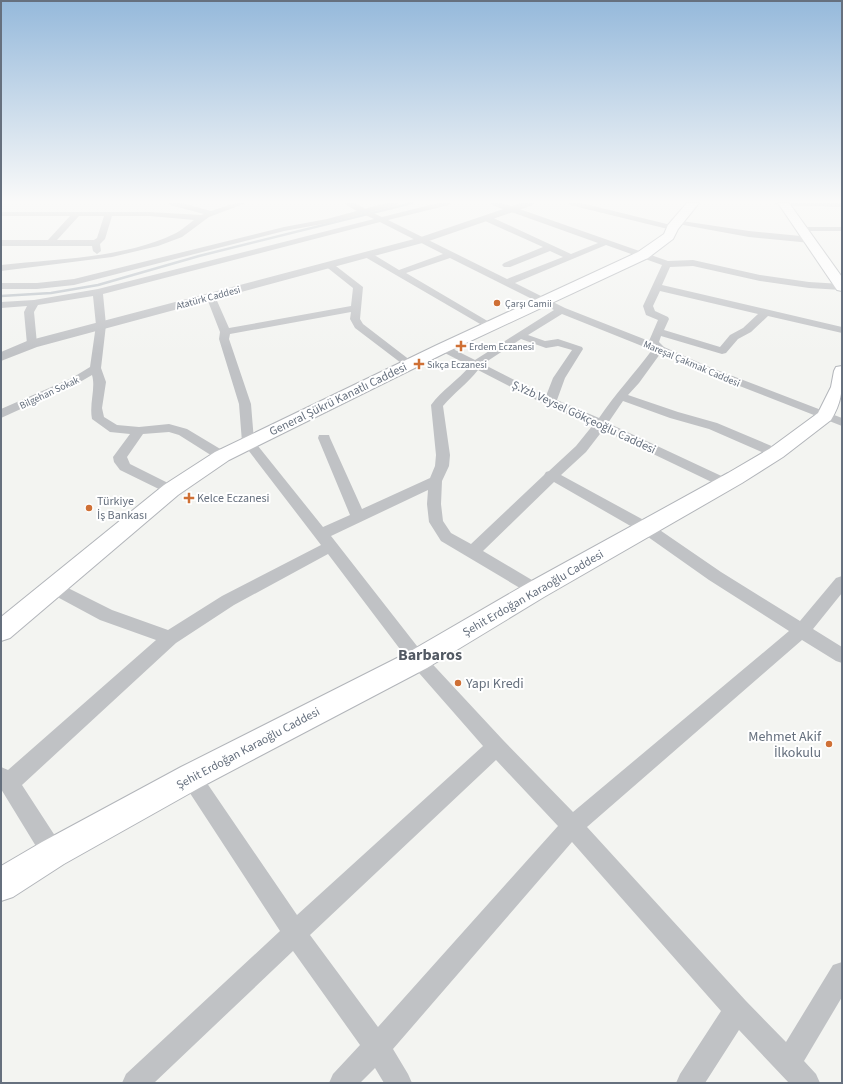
<svg xmlns="http://www.w3.org/2000/svg" width="843" height="1084" font-family="'Source Sans 3',sans-serif">
	<rect width="100%" height="100%" fill="#f3f4f1"/>
	<g fill="none" stroke-linecap="round" stroke-linejoin="round">
		<path stroke="#bac1c7" stroke-width="2.5" d="M 1,296 L 51,293 L 98,285 L 199,256 L 412,203"/>
		<defs>
			<g id="secondary">
				<path d="M 687,203 L 699,203 L 678,229 L 673,239 L 648,258 L 449,351 L 229,460 L 178,495 L 10,638 L 1,641 L 1,617 L 164,485 L 215,452 L 437,345 L 638,252 L 664,234 L 668,225 Z"/>
				<path d="M 778,203 L 789,203 L 842,277 L 842,291 L 837,290 Z"/>
				<path d="M 842,366 C 842,389 843,400 831,420 L 783,457 L 742,483 L 544,597 L 427,668 L 201,787 L 64,864 L 13,897 L 1,901 L 1,866 L 42,842 L 181,767 L 409,652 L 528,583 L 728,473 L 769,449 L 818,413 L 831,387 L 834,371 L 836,367 Z"/>
			</g>
		</defs>
		<use href="#secondary" stroke="#b2b5ba" stroke-width="2"/>
		<g fill="#c0c2c5" fill-rule="evenodd">
			<path d="M 169,203 L 182,203 L 211,211 L 235,203 L 246,203 L 209,217 L 182,237 L 158,246 L 112,257 L 1,271 L 1,265 C 55,259 125,258 174,234 C 181,231 187,225 194,220 L 150,216 L 112,216 L 105,239 L 100,244 L 101,251 L 97,254 L 93,251 L 92,246 L 1,246 L 1,240 L 48,240 L 70,216 L 1,216 L 1,212 L 150,212 L 201,215 L 204,214 L 170,205 ZM 79,216 L 104,216 L 97,238 L 94,240 L 57,240 Z"/>
			<path d="M 386,203 L 398,203 L 397,205 L 371,212 L 382,217 L 438,203 L 450,203 L 449,205 L 388,220 L 507,279 L 563,257 L 550,251 L 510,267 L 504,267 L 502,265 L 504,263 L 543,247 L 483,220 L 483,216 L 489,216 L 571,254 L 598,243 L 492,205 L 491,203 L 502,203 L 668,261 L 693,260 L 760,275 L 809,282 L 842,284 L 842,290 L 809,288 L 760,281 L 693,266 L 670,267 L 662,285 L 842,327 L 842,333 L 768,316 L 751,332 L 738,339 L 726,353 L 722,354 L 661,336 L 659,342 L 664,347 L 709,367 L 842,418 L 842,426 L 701,371 L 660,354 L 639,383 L 628,395 L 678,412 L 717,423 L 781,450 L 783,453 L 781,456 L 776,457 L 771,456 L 709,429 L 670,418 L 623,401 L 608,423 L 730,480 L 732,483 L 730,486 L 725,488 L 720,486 L 603,430 L 586,452 L 561,475 L 651,524 L 721,572 L 800,621 L 836,578 L 842,576 L 842,593 L 813,629 L 842,647 L 842,663 L 836,661 L 802,640 L 587,827 L 746,1001 L 786,1042 L 833,965 L 842,962 L 842,997 L 804,1061 L 816,1074 L 820,1083 L 789,1083 L 739,1030 L 705,1083 L 676,1083 L 680,1074 L 721,1011 L 572,842 L 393,1049 L 408,1074 L 412,1083 L 384,1083 L 375,1068 L 360,1083 L 329,1083 L 333,1074 L 360,1045 L 293,951 L 154,1083 L 122,1083 L 126,1074 L 280,931 L 184,784 L 181,777 L 184,770 L 191,767 L 198,770 L 297,915 L 483,746 L 412,665 L 328,554 L 234,605 L 176,643 L 22,785 L 61,845 L 64,853 L 61,861 L 53,864 L 45,861 L 1,789 L 1,767 L 8,770 L 156,640 L 100,620 L 48,592 L 46,588 L 48,584 L 54,582 L 60,584 L 112,610 L 168,630 L 222,596 L 321,545 L 242,442 L 239,404 L 219,339 L 220,332 L 206,296 L 211,293 L 214,294 L 229,328 L 351,306 L 353,288 L 324,265 L 326,263 L 332,263 L 363,287 L 360,319 L 363,324 L 415,364 L 409,367 L 405,366 L 355,328 L 350,319 L 351,312 L 230,334 L 229,339 L 251,404 L 254,441 L 323,527 L 350,515 L 318,438 L 319,435 L 329,435 L 330,438 L 362,509 L 430,478 L 435,466 L 436,455 L 431,405 C 442,390 458,380 470,366 L 439,350 L 438,348 L 439,346 L 447,346 L 475,360 L 554,310 L 450,258 L 406,273 L 496,326 L 495,328 L 487,328 L 365,257 L 364,255 L 365,253 L 371,253 L 399,270 L 443,254 L 380,222 L 103,294 L 106,325 L 101,368 L 106,382 L 102,408 L 104,417 L 117,425 L 139,427 L 169,424 L 187,429 L 227,453 L 229,456 L 227,459 L 222,460 L 217,459 L 179,435 L 169,432 L 143,434 L 127,457 L 130,464 L 176,487 L 178,490 L 176,493 L 171,495 L 120,470 L 114,462 L 113,457 L 130,434 L 110,432 L 92,419 C 89,403 96,388 92,375 L 80,382 L 1,418 L 1,409 L 72,378 L 90,367 L 96,325 L 93,296 L 38,305 L 34,312 L 37,344 L 32,347 L 27,344 L 24,312 L 27,306 L 1,308 L 1,302 L 34,300 L 98,289 L 374,219 L 363,214 L 328,223 L 284,231 L 74,285 L 37,289 L 1,289 L 1,283 L 37,283 L 74,279 L 284,227 L 327,219 ZM 606,245 L 662,265 L 643,306 L 646,315 L 658,320 L 649,341 L 565,308 L 515,283 ZM 660,291 L 758,314 L 743,328 L 730,335 L 720,347 L 664,330 L 669,319 L 668,317 L 655,311 L 653,306 ZM 562,314 L 652,350 C 635,373 615,394 599,418 L 557,400 L 565,378 L 583,349 L 582,347 L 558,339 L 545,341 L 528,335 ZM 521,339 L 546,348 L 558,346 L 572,350 L 553,378 L 546,396 L 483,364 ZM 478,370 L 546,405 L 593,425 L 576,446 L 549,471 L 546,472 L 544,475 L 471,544 L 451,533 L 443,521 L 441,504 L 442,481 L 449,466 L 450,455 L 443,406 C 454,393 468,383 478,370 ZM 554,482 L 641,532 L 709,580 L 789,631 L 573,812 L 503,740 L 424,655 L 331,536 L 428,490 L 427,504 L 429,522 L 441,541 L 530,594 L 536,596 L 542,594 L 544,590 L 542,586 L 483,551 ZM 496,760 L 558,826 L 378,1027 L 310,935 Z"/>
			<path d="M 569,203 L 581,203 L 675,226 L 676,228 L 672,230 L 570,205 Z"/>
			<path d="M 774,203 L 842,203 L 842,207 L 778,205 Z"/>
			<path d="M 675,220 L 749,231 L 811,237 L 815,240 L 811,243 L 749,237 L 678,224 L 674,222 Z"/>
			<path d="M 800,227 L 842,227 L 842,231 L 803,231 L 799,229 Z"/>
		</g>
		<g fill="#c0c2c5" fill-rule="evenodd">
			<path d="M 343,203 L 355,203 L 371,212 L 370,214 L 362,214 Z"/>
			<path d="M 521,203 L 535,203 L 533,205 L 426,242 L 37,347 L 1,361 L 1,352 L 27,341 L 418,238 Z"/>
		</g>
		<use href="#secondary" fill="#fff" fill-rule="evenodd"/>
	</g>
	<linearGradient id="sky" x2="0" y2="1"><stop stop-color="#95b9db"/><stop offset="0.57" stop-color="#fafaf9"/><stop offset="1" stop-color="#fafaf9" stop-opacity="0"/></linearGradient>
	<rect width="843" height="354" fill="url(#sky)"/>
	<g fill="#cf7035" stroke="#fff" stroke-width="1.5">
		<circle cx="497" cy="303" r="4"/>
		<path d="M459 340h4v4h4v4h-4v4h-4v-4h-4v-4h4z"/>
		<path d="M417 358h4v4h4v4h-4v4h-4v-4h-4v-4h4z"/>
		<path d="M187 492h4v4h4v4h-4v4h-4v-4h-4v-4h4z"/>
		<circle cx="89" cy="508" r="4"/>
		<circle cx="458" cy="683" r="4"/>
		<circle cx="829" cy="744" r="4"/>
	</g>
	<g text-anchor="middle" stroke-width="4" stroke-linejoin="round" paint-order="stroke">
		<g font-size="10" fill="#66707e" stroke="#fff">
			<text transform="translate(208 297) rotate(-15)" y="4">Atatürk Caddesi</text>
			<text transform="translate(692 363) rotate(23)" y="4">Mareşal Çakmak Caddesi</text>
			<text transform="translate(49 392) rotate(-25)" y="4">Bilgehan Sokak</text>
		</g>
		<g font-size="10" fill="#66707e" stroke="#fff" text-anchor="start">
			<text x="505" y="307">Çarşı Camii</text>
			<text x="469" y="350">Erdem Eczanesi</text>
			<text x="427" y="368">Sıkça Eczanesi</text>
		</g>
		<g font-size="12" fill="#66707e" stroke="#fff">
			<text transform="translate(338 399) rotate(-26)" y="4">General Şükrü Kanatlı Caddesi</text>
			<text transform="translate(584 417) rotate(25)" y="4">Ş.Yzb Veysel Gökçeoğlu Caddesi</text>
			<text transform="translate(533 593) rotate(-30)" y="4">Şehit Erdoğan Karaoğlu Caddesi</text>
			<text transform="translate(248 748) rotate(-28)" y="4">Şehit Erdoğan Karaoğlu Caddesi</text>
		</g>
		<g font-size="12" fill="#66707e" stroke="#fff" text-anchor="start">
			<text x="197" y="502">Kelce Eczanesi</text>
			<text x="97" y="505">Türkiye<tspan x="97" dy="14">İş Bankası</tspan></text>
		</g>
		<g font-size="14" fill="#66707e" stroke="#fff" text-anchor="start">
			<text x="466" y="688">Yapı Kredi</text>
			<text x="821" y="741" text-anchor="end">Mehmet Akif<tspan x="821" dy="16">İlkokulu</tspan></text>
		</g>
		<g font-size="16" font-weight="bold" fill="#535a64" stroke="#fff">
			<text x="430" y="660">Barbaros</text>
		</g>
	</g>
	<rect width="843" height="1084" fill="none" stroke="#66707e" stroke-width="4"/>
</svg>
